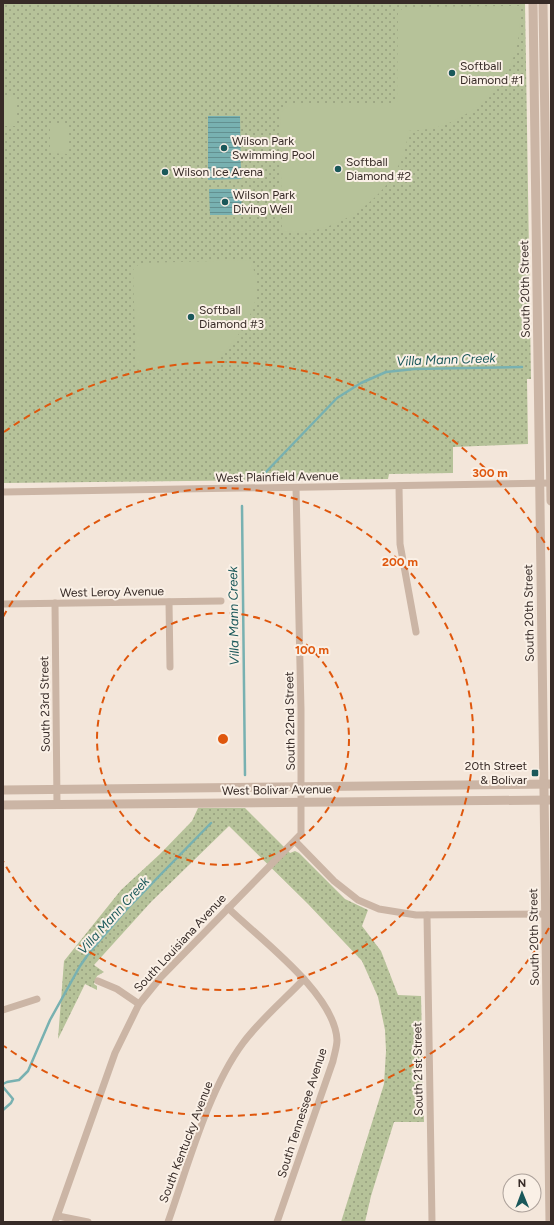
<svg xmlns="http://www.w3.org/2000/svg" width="554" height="1225" font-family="Figtree,sans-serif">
	<defs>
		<pattern id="grass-dots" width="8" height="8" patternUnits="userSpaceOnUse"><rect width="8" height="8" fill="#b6c299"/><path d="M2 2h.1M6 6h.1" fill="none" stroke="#959e7d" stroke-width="1.8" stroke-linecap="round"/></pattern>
		<pattern id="water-rules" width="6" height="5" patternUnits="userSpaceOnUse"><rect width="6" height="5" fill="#78b1b1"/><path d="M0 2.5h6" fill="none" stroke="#639090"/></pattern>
	</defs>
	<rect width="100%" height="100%" fill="#f3e6da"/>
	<g fill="url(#grass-dots)">
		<path d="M 3,3 L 525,3 L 531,379 L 527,379 L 528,444 L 453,447 L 453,473 L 389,474 L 388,479 L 3,483 Z"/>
		<path d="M 198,808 L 245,808 L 290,853 L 295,851 L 299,853 L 345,899 L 368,910 L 362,926 L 381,951 L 398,995 L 421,996 L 424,1122 L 394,1122 L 371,1196 L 365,1222 L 341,1222 L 384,1084 L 386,1051 L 385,1030 L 378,997 L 362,961 L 308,904 L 229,826 L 151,902 L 94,965 L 104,972 L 97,976 L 94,984 L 97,986 L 97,990 L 85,984 L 58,1039 L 64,961 L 121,890 L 160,854 L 192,821 Z"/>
	</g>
	<g fill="#b6c299">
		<path d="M 520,6 C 523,60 499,101 449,123 C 436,129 421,130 408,131 C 405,189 338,240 282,231 L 280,114 L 290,103 L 397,103 L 398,13 L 404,7 Z"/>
		<rect x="3" y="96" width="13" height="30"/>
		<path d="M 50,123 L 68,123 L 68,154 L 50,153 Z"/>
		<path d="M 252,260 C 253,269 257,281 257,290 C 255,320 229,348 209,368 L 145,370 L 136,367 L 133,270 L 140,263 Z"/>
	</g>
	<g fill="url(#water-rules)">
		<path d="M 208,116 L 240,116 L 241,179 L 208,180 Z"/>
		<path d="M 209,189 L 241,189 L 242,215 L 210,215 Z"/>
	</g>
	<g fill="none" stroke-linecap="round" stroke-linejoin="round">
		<g stroke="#78b1b1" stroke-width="2.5">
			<path d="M 265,473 L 337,398 L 361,383 L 386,372 L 414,369 L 522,367"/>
			<path d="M 242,506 L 245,775"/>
			<path d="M 3,1084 L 7,1082 L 19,1080 L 28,1071 L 50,1020 L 80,966 L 89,953 L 126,910 L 211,823"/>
			<path d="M 3,1087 L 13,1099 L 11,1103 L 3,1110"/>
		</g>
		<g stroke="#cbb5a5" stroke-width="7">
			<path d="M 399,486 L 400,544 L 416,632"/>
			<path d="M 3,492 L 551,483"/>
			<path d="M 169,602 L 170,667"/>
			<path d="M 55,603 L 57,805"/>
			<path d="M 3,604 L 221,601"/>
			<path d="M 295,841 L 334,881 L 358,900 L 379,909 L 416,915 L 551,914"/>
			<path d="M 228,908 C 260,939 335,994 337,1040 C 337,1047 334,1055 333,1061 L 277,1222"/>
			<path d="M 427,915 L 432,1222"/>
			<path d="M 98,981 L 117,989 L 139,1004"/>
			<path d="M 3,1010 L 37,999"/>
			<path d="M 58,1216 L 88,1222"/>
			<path d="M 55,1222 L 115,1053 L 139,1004 L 161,977 L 301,834 L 301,710 L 296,488"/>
			<path d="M 168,1222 C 188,1166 208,1090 243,1043 C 260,1020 284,1000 304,979"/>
		</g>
		<g stroke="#cbb5a5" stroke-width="9">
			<path d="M 533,3 L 550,1222"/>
			<path d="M 543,3 L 551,501"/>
			<path d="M 3,790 L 551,784"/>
			<path d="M 3,805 L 551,800"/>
		</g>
	</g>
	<g fill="none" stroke="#df570d" stroke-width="2" stroke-dasharray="7 5">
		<circle cx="223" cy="739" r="126"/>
		<path d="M3 617A251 251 0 1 1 3 861"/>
		<path d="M549 928A377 377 0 0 1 4 1046M4 432A377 377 0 0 1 549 550"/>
	</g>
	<g fill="#1a585a" stroke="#faf0e6" stroke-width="1.5">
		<circle cx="452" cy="73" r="4"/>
		<circle cx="224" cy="148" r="4"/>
		<circle cx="338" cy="169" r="4"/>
		<circle cx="165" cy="172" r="4"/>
		<circle cx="225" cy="202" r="4"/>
		<circle cx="191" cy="317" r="4"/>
		<rect x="531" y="769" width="8" height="8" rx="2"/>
	</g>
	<g text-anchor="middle" stroke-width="4" stroke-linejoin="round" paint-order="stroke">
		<g font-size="12" fill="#372b27" stroke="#faf0e6" text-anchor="start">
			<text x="460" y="70">Softball<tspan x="460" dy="14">Diamond #1</tspan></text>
			<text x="232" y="145">Wilson Park<tspan x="232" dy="14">Swimming Pool</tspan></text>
			<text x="346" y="166">Softball<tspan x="346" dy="14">Diamond #2</tspan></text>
			<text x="173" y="176">Wilson Ice Arena</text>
			<text x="233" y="199">Wilson Park<tspan x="233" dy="14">Diving Well</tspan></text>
			<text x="199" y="314">Softball<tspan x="199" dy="14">Diamond #3</tspan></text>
			<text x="527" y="770" text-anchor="end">20th Street<tspan x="527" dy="14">&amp; Bolivar</tspan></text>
		</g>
		<g font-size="12" fill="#372b27" stroke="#faf0e6">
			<text transform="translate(525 289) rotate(-91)" y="4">South 20th Street</text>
			<text transform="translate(277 477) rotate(-1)" y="4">West Plainfield Avenue</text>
			<text transform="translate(112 592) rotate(-1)" y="4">West Leroy Avenue</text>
			<text transform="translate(529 613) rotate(-91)" y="4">South 20th Street</text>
			<text transform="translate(45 704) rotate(-91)" y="4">South 23rd Street</text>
			<text transform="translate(290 721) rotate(-91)" y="4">South 22nd Street</text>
			<text transform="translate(277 790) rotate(-1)" y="4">West Bolivar Avenue</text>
			<text transform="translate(534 937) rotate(-91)" y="4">South 20th Street</text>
			<text transform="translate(180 943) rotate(-47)" y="4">South Louisiana Avenue</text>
			<text transform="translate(418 1069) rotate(-91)" y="4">South 21st Street</text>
			<text transform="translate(302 1113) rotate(-72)" y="4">South Tennessee Avenue</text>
			<text transform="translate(186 1142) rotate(-69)" y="4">South Kentucky Avenue</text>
		</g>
		<g font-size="13" font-style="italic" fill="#1a585a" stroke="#faf0e6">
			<text transform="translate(446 359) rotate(-2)" y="5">Villa Mann Creek</text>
			<text transform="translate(233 616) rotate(-91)" y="5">Villa Mann Creek</text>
			<text transform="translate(113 915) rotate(-48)" y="5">Villa Mann Creek</text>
		</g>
	</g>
	<circle cx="223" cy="739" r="6" fill="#df570d" stroke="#faf0e6" stroke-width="2"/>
	<g font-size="12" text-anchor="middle" font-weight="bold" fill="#df570d" stroke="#faf0e6" stroke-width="4" stroke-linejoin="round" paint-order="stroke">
		<text x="490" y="477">300 m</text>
		<text x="400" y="566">200 m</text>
		<text x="312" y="654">100 m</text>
	</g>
	<rect width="554" height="1225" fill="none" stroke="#372b27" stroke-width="8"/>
	<g transform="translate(522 1193) rotate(359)"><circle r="19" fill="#faf0e6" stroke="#aca19a"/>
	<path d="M0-3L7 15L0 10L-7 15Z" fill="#1a585a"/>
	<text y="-6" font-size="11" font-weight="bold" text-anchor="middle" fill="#372b27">N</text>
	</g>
</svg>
